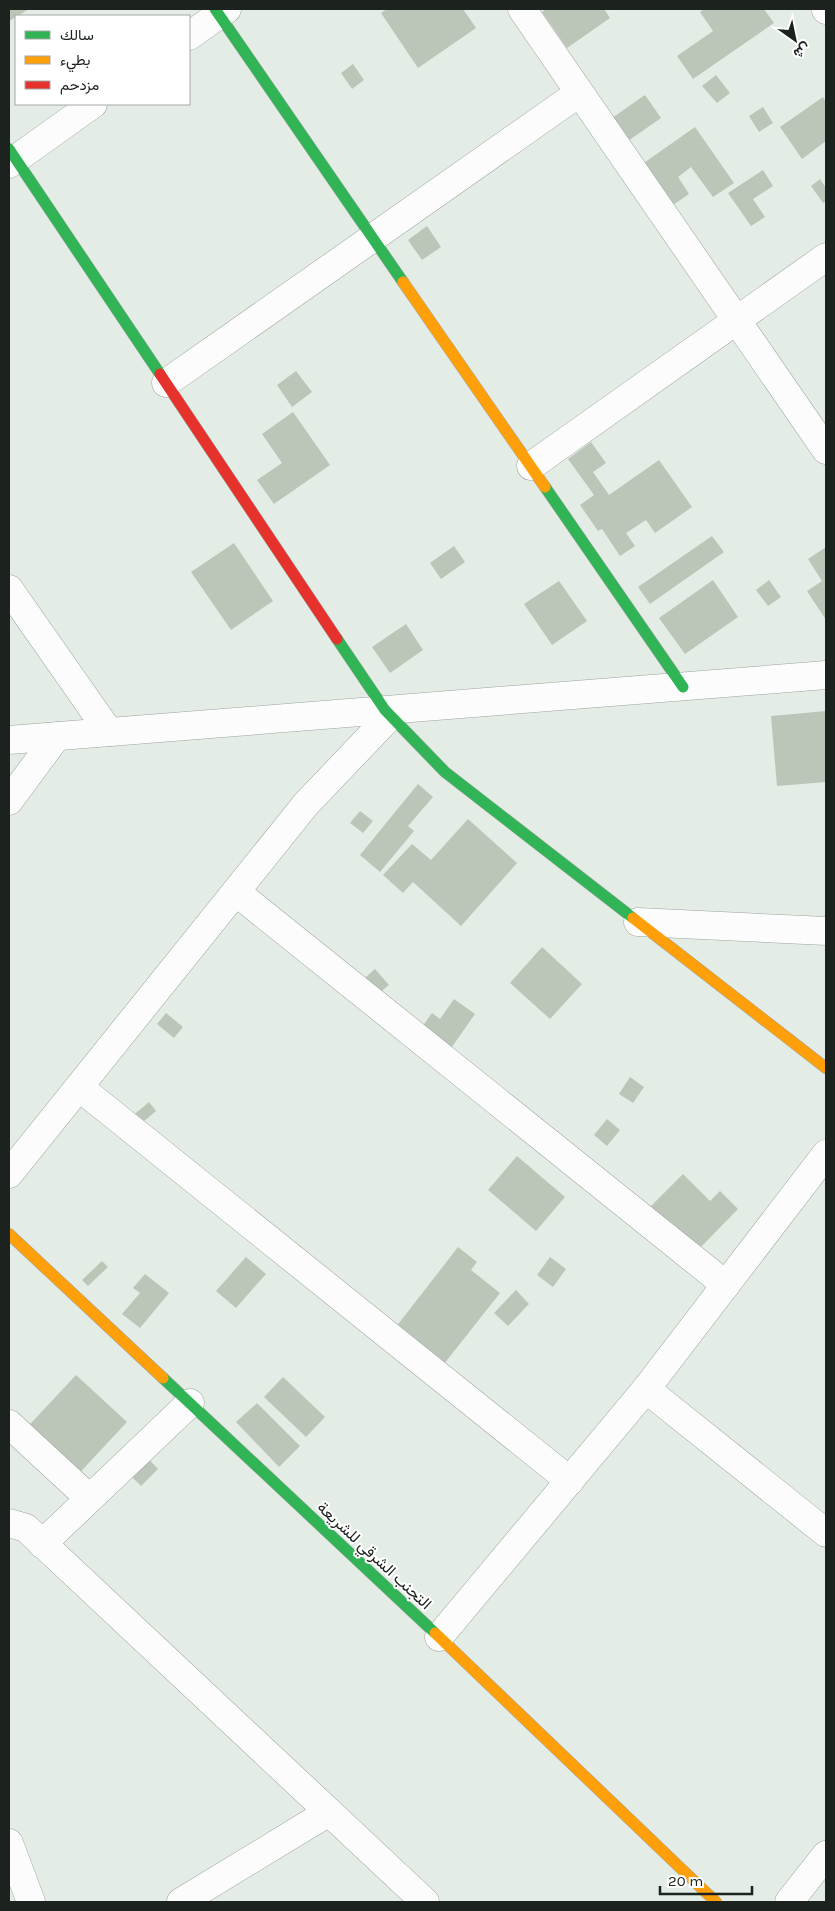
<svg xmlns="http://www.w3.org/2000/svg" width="835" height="1911" font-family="Karla,Vazirmatn,sans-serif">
	<rect width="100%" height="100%" fill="#e4ece6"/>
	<g fill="#bbc6b9">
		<path d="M 9,9 L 29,9 L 9,21 Z"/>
		<path d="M 387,9 L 463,9 L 476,28 L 418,68 L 381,13 Z"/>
		<path d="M 546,9 L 604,9 L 610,18 L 567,48 L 542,12 Z"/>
		<path d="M 704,9 L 764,9 L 774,23 L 693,79 L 677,56 L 713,31 L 700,12 Z"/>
		<path d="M 353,64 L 364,80 L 352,89 L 341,73 Z"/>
		<path d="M 716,75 L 730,93 L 717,103 L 702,86 Z"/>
		<path d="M 645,95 L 661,118 L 628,141 L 612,118 Z"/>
		<path d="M 823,97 L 826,102 L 826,141 L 802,159 L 780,127 Z"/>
		<path d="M 763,107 L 773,123 L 759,132 L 749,116 Z"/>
		<path d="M 695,127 L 734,183 L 713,197 L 691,167 L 678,177 L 689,194 L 670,207 L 641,165 Z"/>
		<path d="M 763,170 L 773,186 L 753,199 L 765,217 L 751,226 L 728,193 Z"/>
		<path d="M 820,179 L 826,188 L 826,201 L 823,203 L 811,186 Z"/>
		<path d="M 427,226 L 441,247 L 422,260 L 408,240 Z"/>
		<path d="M 296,371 L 312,392 L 292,407 L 277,385 Z"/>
		<path d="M 293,412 L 330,465 L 274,504 L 257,480 L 282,463 L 262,434 Z"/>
		<path d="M 591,442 L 606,463 L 593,472 L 609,495 L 659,460 L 692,507 L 655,533 L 646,520 L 626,533 L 635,546 L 620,556 L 602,529 L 598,531 L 580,505 L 594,495 L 568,459 Z"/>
		<path d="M 712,536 L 724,552 L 650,604 L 638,587 Z"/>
		<path d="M 234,543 L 273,601 L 231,630 L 191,572 Z"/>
		<path d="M 454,546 L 465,562 L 441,579 L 430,563 Z"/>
		<path d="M 826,547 L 826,620 L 807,591 L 822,581 L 808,559 Z"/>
		<path d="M 713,580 L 738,617 L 685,654 L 659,618 Z"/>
		<path d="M 769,580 L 781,597 L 768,606 L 756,590 Z"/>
		<path d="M 559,581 L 587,621 L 552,645 L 524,604 Z"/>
		<path d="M 406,624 L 423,650 L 390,673 L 372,647 Z"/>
		<path d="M 826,711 L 826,782 L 777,786 L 771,716 Z"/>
		<path d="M 418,784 L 433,797 L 408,826 L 414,831 L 380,872 L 360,855 Z"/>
		<path d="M 360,811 L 373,821 L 363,833 L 350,823 Z"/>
		<path d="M 468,819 L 517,863 L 461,926 L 413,882 L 403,893 L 383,875 L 412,844 L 431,860 Z"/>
		<path d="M 542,947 L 582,984 L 550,1019 L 510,983 Z"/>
		<path d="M 375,969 L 389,985 L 371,1000 L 357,985 Z"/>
		<path d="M 454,999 L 475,1014 L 447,1054 L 417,1034 L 432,1013 L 440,1019 Z"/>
		<path d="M 166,1013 L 183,1027 L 174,1038 L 157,1024 Z"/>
		<path d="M 630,1077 L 644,1087 L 633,1103 L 619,1094 Z"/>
		<path d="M 149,1102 L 156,1111 L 137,1127 L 130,1118 Z"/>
		<path d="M 607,1119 L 620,1130 L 607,1146 L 594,1135 Z"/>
		<path d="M 517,1156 L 565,1197 L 536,1231 L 488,1190 Z"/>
		<path d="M 683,1174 L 710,1201 L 720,1191 L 738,1209 L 696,1252 L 650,1207 Z"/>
		<path d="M 458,1247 L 477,1262 L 471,1270 L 500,1293 L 444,1364 L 396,1327 Z"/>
		<path d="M 246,1257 L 266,1274 L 236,1308 L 216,1291 Z"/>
		<path d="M 550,1257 L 566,1269 L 553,1287 L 537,1275 Z"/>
		<path d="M 102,1261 L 108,1267 L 88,1286 L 82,1280 Z"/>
		<path d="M 145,1274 L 169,1293 L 140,1328 L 122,1314 L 140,1293 L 133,1288 Z"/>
		<path d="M 516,1290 L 529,1304 L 508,1326 L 494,1313 Z"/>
		<path d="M 76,1375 L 127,1422 L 71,1482 L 20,1435 Z"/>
		<path d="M 283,1377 L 325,1417 L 306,1437 L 264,1397 Z"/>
		<path d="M 257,1403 L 300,1446 L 279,1467 L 236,1422 Z"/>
		<path d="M 144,1454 L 158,1469 L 141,1486 L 126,1471 Z"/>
	</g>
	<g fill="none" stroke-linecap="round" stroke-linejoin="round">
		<defs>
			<g id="street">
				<path d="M 522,9 L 826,450"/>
				<path d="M 826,9 L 826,10"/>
				<path d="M 189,36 L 227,9"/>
				<path d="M 9,164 L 93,104"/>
				<path d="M 166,383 L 579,93"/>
				<path d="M 531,466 L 826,257"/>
				<path d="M 9,589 L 109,732"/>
				<path d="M 9,740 L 826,675"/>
				<path d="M 9,801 L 57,736"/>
				<path d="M 236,892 L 726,1285"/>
				<path d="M 638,922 L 826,931"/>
				<path d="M 79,1087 L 570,1481"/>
				<path d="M 9,1174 L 306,804 L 391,715"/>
				<path d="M 646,1389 L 826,1154"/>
				<path d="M 9,1424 L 89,1498"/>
				<path d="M 9,1523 L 26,1528 L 425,1902"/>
				<path d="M 42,1544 L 190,1403"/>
				<path d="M 439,1637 L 646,1389 L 826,1533"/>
				<path d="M 9,1843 L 31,1902"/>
				<path d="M 181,1902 L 329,1812"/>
				<path d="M 789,1902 L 826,1855"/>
			</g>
			<g id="fast">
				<path d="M 215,9 L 403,282"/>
				<path d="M 9,149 L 160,374"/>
				<path d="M 545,487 L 683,687"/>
				<path d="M 337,639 L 385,710 L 445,772 L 633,918"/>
				<path d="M 163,1378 L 435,1633"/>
			</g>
			<g id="slow">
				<path d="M 403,282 L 545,487"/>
				<path d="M 633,918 L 826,1068"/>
				<path d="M 9,1234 L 163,1378"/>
				<path d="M 435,1633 L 716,1902"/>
			</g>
			<path id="jam" d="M 160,374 L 337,639"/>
		</defs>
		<use href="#street" stroke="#9fa4a0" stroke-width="29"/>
		<use href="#fast" stroke="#9fa4a0" stroke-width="12"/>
		<use href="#slow" stroke="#9fa4a0" stroke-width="12"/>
		<use href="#jam" stroke="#9fa4a0" stroke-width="12"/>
		<use href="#street" stroke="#fbfcfb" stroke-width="28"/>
		<use href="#fast" stroke="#30b455" stroke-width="11"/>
		<use href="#slow" stroke="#ff9f0a" stroke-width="11"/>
		<use href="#jam" stroke="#e5322d" stroke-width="11"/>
	</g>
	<g text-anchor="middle" stroke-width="4" stroke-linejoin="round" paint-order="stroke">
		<g font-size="16" fill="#1c221e" stroke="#fff">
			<text transform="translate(375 1555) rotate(43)" y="6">التجنب الشرقي للشريعة</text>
		</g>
	</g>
	<rect width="835" height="1911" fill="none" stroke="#1c221e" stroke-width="20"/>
	<rect x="15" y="15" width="175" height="90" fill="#ffffff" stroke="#a4a7a5"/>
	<rect x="25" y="31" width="25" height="8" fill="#30b455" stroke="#a4a7a5"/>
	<text x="60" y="40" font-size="15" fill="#1c221e">سالك</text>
	<rect x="25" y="56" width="25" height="8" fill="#ff9f0a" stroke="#a4a7a5"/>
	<text x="60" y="65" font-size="15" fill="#1c221e">بطيء</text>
	<rect x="25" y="81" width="25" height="8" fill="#e5322d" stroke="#a4a7a5"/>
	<text x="60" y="90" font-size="15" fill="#1c221e">مزدحم</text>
	<g transform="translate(795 40) rotate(147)" stroke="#ffffff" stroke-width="4" paint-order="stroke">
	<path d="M0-4L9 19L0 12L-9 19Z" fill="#1c221e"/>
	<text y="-8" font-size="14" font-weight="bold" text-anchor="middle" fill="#1c221e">ش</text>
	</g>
	<path d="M660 1886v8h92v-8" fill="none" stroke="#1c221e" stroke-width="2.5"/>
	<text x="668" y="1886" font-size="15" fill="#1c221e" stroke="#ffffff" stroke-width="4" paint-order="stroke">20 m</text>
</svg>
